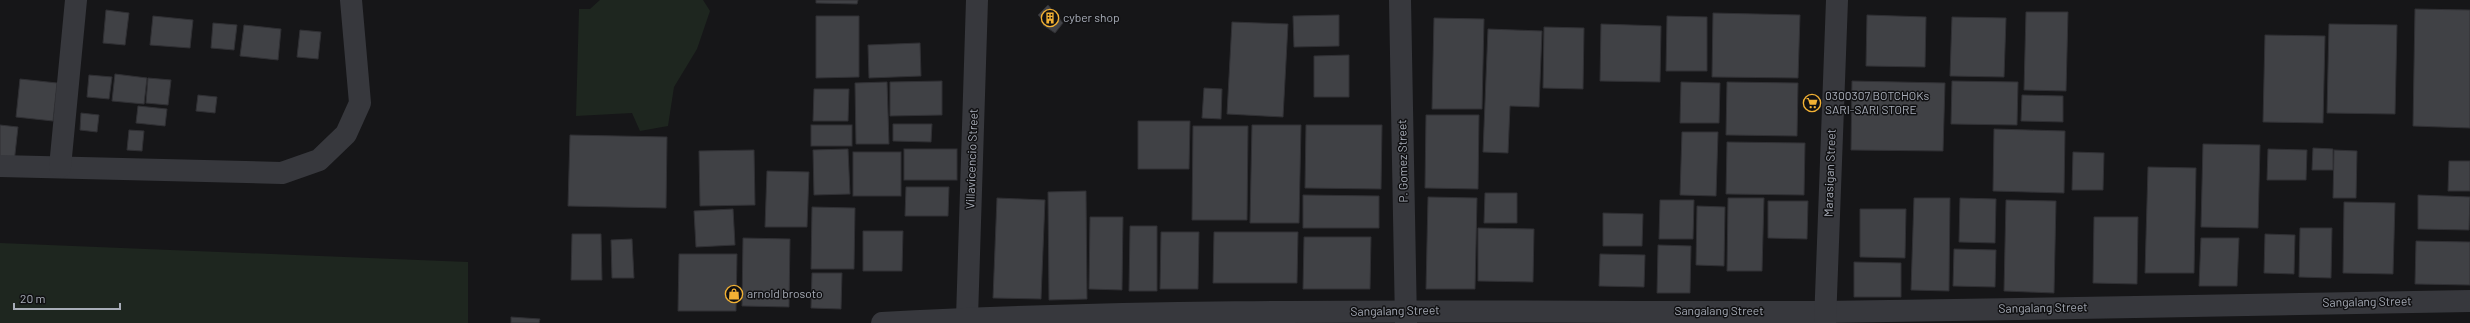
<svg xmlns="http://www.w3.org/2000/svg" width="2470" height="323" font-family="Barlow,sans-serif">
	<rect width="100%" height="100%" fill="#161618"/>
	<g fill="#1e261f">
		<path d="M 600,0 L 703,0 L 710,11 L 697,49 L 674,87 L 668,126 L 640,131 L 632,113 L 576,116 L 579,9 L 590,9 Z"/>
		<path d="M 0,243 L 468,262 L 468,323 L 0,323 Z"/>
	</g>
	<g fill="#404145" stroke="#303034">
		<path d="M 816,0 L 858,0 L 857,4 L 816,3 Z"/>
		<path d="M 1048,5 L 1063,23 L 1055,33 L 1043,25 L 1045,22 L 1038,15 Z"/>
		<path d="M 2415,9 L 2470,10 L 2470,128 L 2413,126 Z"/>
		<path d="M 106,10 L 129,13 L 125,45 L 103,43 Z"/>
		<path d="M 2026,12 L 2068,12 L 2066,91 L 2024,90 Z"/>
		<path d="M 1713,13 L 1800,15 L 1798,78 L 1712,77 Z"/>
		<path d="M 1339,15 L 1339,46 L 1294,47 L 1293,16 Z"/>
		<path d="M 1867,15 L 1926,17 L 1925,67 L 1866,66 Z"/>
		<path d="M 153,16 L 193,20 L 190,48 L 150,45 Z"/>
		<path d="M 816,16 L 859,16 L 859,77 L 816,78 Z"/>
		<path d="M 1667,16 L 1707,17 L 1707,71 L 1666,71 Z"/>
		<path d="M 1952,17 L 2006,18 L 2004,77 L 1950,76 Z"/>
		<path d="M 1434,18 L 1484,19 L 1482,109 L 1432,109 Z"/>
		<path d="M 1232,22 L 1288,24 L 1283,117 L 1227,114 Z"/>
		<path d="M 213,23 L 237,25 L 234,50 L 211,48 Z"/>
		<path d="M 1601,24 L 1661,26 L 1660,82 L 1600,81 Z"/>
		<path d="M 2329,24 L 2397,25 L 2395,114 L 2327,113 Z"/>
		<path d="M 244,25 L 281,29 L 278,60 L 240,56 Z"/>
		<path d="M 1544,27 L 1584,28 L 1583,89 L 1543,88 Z"/>
		<path d="M 1488,29 L 1542,31 L 1539,107 L 1510,106 L 1508,153 L 1483,152 Z"/>
		<path d="M 300,30 L 321,32 L 318,59 L 297,57 Z"/>
		<path d="M 2265,35 L 2325,36 L 2323,123 L 2263,122 Z"/>
		<path d="M 920,43 L 921,76 L 869,78 L 868,45 Z"/>
		<path d="M 1349,55 L 1349,97 L 1314,97 L 1314,56 Z"/>
		<path d="M 115,74 L 147,78 L 144,104 L 112,101 Z"/>
		<path d="M 89,75 L 112,77 L 109,99 L 87,97 Z"/>
		<path d="M 148,78 L 171,80 L 168,105 L 146,103 Z"/>
		<path d="M 20,79 L 57,83 L 53,121 L 16,117 Z"/>
		<path d="M 942,81 L 942,115 L 890,116 L 890,82 Z"/>
		<path d="M 1852,81 L 1945,83 L 1943,151 L 1851,150 Z"/>
		<path d="M 1952,81 L 2018,82 L 2017,125 L 1951,124 Z"/>
		<path d="M 887,82 L 889,144 L 856,144 L 855,83 Z"/>
		<path d="M 1681,82 L 1720,83 L 1719,123 L 1680,123 Z"/>
		<path d="M 1727,82 L 1798,83 L 1797,136 L 1726,135 Z"/>
		<path d="M 1204,88 L 1222,89 L 1221,119 L 1202,118 Z"/>
		<path d="M 814,89 L 849,89 L 848,121 L 813,121 Z"/>
		<path d="M 198,95 L 217,97 L 215,113 L 196,111 Z"/>
		<path d="M 2022,95 L 2063,96 L 2063,122 L 2021,121 Z"/>
		<path d="M 138,106 L 167,109 L 165,126 L 136,123 Z"/>
		<path d="M 81,113 L 99,115 L 97,132 L 80,130 Z"/>
		<path d="M 1426,115 L 1479,115 L 1478,189 L 1425,188 Z"/>
		<path d="M 1138,121 L 1190,121 L 1189,169 L 1138,169 Z"/>
		<path d="M 893,124 L 932,124 L 931,142 L 893,141 Z"/>
		<path d="M 0,125 L 18,127 L 14,163 L 0,161 Z"/>
		<rect x="811" y="125" width="41" height="21"/>
		<path d="M 1252,125 L 1301,125 L 1299,223 L 1250,223 Z"/>
		<path d="M 1306,125 L 1382,125 L 1381,189 L 1305,188 Z"/>
		<path d="M 1193,126 L 1248,126 L 1247,220 L 1192,220 Z"/>
		<path d="M 1994,129 L 2065,131 L 2064,193 L 1993,191 Z"/>
		<path d="M 129,130 L 144,131 L 142,151 L 127,150 Z"/>
		<path d="M 1682,132 L 1718,132 L 1716,196 L 1680,195 Z"/>
		<path d="M 570,135 L 667,137 L 666,208 L 568,206 Z"/>
		<path d="M 1727,142 L 1805,143 L 1804,195 L 1726,194 Z"/>
		<path d="M 2203,144 L 2260,145 L 2258,228 L 2201,227 Z"/>
		<path d="M 2313,148 L 2333,149 L 2333,170 L 2312,170 Z"/>
		<path d="M 848,149 L 850,194 L 814,195 L 813,150 Z"/>
		<rect x="904" y="149" width="53" height="31"/>
		<path d="M 2268,149 L 2307,150 L 2306,180 L 2267,180 Z"/>
		<path d="M 754,150 L 755,205 L 700,206 L 699,151 Z"/>
		<path d="M 2334,150 L 2357,151 L 2356,198 L 2333,198 Z"/>
		<rect x="853" y="152" width="48" height="44"/>
		<path d="M 2073,152 L 2104,153 L 2103,190 L 2072,190 Z"/>
		<path d="M 2449,161 L 2470,161 L 2470,191 L 2448,191 Z"/>
		<path d="M 2148,167 L 2196,168 L 2194,273 L 2145,273 Z"/>
		<path d="M 767,171 L 809,172 L 807,227 L 765,227 Z"/>
		<path d="M 906,187 L 949,187 L 948,216 L 905,216 Z"/>
		<path d="M 1086,191 L 1087,299 L 1049,300 L 1048,192 Z"/>
		<path d="M 1485,193 L 1517,193 L 1517,223 L 1484,223 Z"/>
		<path d="M 1303,195 L 1379,196 L 1379,228 L 1303,228 Z"/>
		<path d="M 2418,195 L 2470,197 L 2469,230 L 2418,229 Z"/>
		<path d="M 1428,197 L 1477,198 L 1475,289 L 1426,289 Z"/>
		<path d="M 997,198 L 1045,200 L 1041,299 L 993,298 Z"/>
		<path d="M 1728,198 L 1764,198 L 1762,271 L 1727,271 Z"/>
		<path d="M 1914,198 L 1950,198 L 1949,291 L 1911,290 Z"/>
		<path d="M 1960,198 L 1996,199 L 1995,243 L 1959,242 Z"/>
		<path d="M 1660,200 L 1694,200 L 1693,239 L 1659,239 Z"/>
		<path d="M 2006,200 L 2056,201 L 2054,293 L 2004,291 Z"/>
		<path d="M 1768,201 L 1808,201 L 1807,239 L 1768,238 Z"/>
		<path d="M 2344,202 L 2395,203 L 2393,274 L 2343,273 Z"/>
		<path d="M 1697,206 L 1725,207 L 1724,266 L 1696,265 Z"/>
		<path d="M 812,207 L 855,208 L 854,269 L 811,269 Z"/>
		<path d="M 733,209 L 735,245 L 696,247 L 694,211 Z"/>
		<path d="M 1860,209 L 1906,209 L 1905,258 L 1860,257 Z"/>
		<path d="M 1603,213 L 1643,214 L 1642,246 L 1603,246 Z"/>
		<path d="M 1090,217 L 1123,217 L 1122,290 L 1089,289 Z"/>
		<path d="M 2094,217 L 2138,217 L 2137,284 L 2093,283 Z"/>
		<path d="M 1130,226 L 1157,226 L 1157,291 L 1129,291 Z"/>
		<path d="M 1478,228 L 1534,229 L 1533,282 L 1478,281 Z"/>
		<path d="M 2300,228 L 2332,228 L 2331,278 L 2299,277 Z"/>
		<path d="M 863,231 L 903,231 L 902,271 L 863,271 Z"/>
		<path d="M 1161,232 L 1199,232 L 1198,289 L 1160,289 Z"/>
		<path d="M 1214,232 L 1298,232 L 1297,283 L 1213,283 Z"/>
		<path d="M 572,234 L 601,234 L 602,280 L 571,280 Z"/>
		<path d="M 2265,234 L 2295,235 L 2294,274 L 2264,273 Z"/>
		<path d="M 1304,237 L 1371,237 L 1370,289 L 1303,289 Z"/>
		<path d="M 743,238 L 790,239 L 789,307 L 742,306 Z"/>
		<path d="M 2201,238 L 2239,238 L 2237,286 L 2199,286 Z"/>
		<path d="M 632,239 L 634,278 L 612,278 L 611,240 Z"/>
		<path d="M 2416,241 L 2470,242 L 2470,285 L 2415,284 Z"/>
		<path d="M 1658,245 L 1691,246 L 1690,293 L 1657,293 Z"/>
		<path d="M 1954,249 L 1996,250 L 1995,287 L 1953,286 Z"/>
		<path d="M 679,254 L 737,254 L 736,311 L 678,311 Z"/>
		<path d="M 1600,254 L 1645,255 L 1644,287 L 1599,286 Z"/>
		<path d="M 1854,262 L 1901,263 L 1901,297 L 1854,297 Z"/>
		<path d="M 812,273 L 842,273 L 841,309 L 811,308 Z"/>
		<path d="M 511,317 L 540,319 L 539,323 L 511,323 Z"/>
	</g>
	<g fill="none" stroke-linecap="round" stroke-linejoin="round">
		<g stroke="#37383d" stroke-width="22">
			<path d="M 1400,0 L 1406,323"/>
			<path d="M 0,166 L 282,173 L 319,160 L 346,134 L 360,103 L 351,0"/>
			<path d="M 60,167 L 76,0"/>
			<path d="M 967,318 L 977,0"/>
			<path d="M 882,323 C 1195,306 1510,313 1824,312 C 2039,310 2255,304 2470,301"/>
			<path d="M 1825,323 L 1837,0"/>
		</g>
	</g>
	<defs>
		<symbol id="building-ring" viewBox="-11 -11 22 22"><circle r="9.5" fill="#111113" stroke="#f2b134" stroke-width="1.5"/><path d="M-4-6H4V6H1V3H-1V6H-4ZM-2.5-4.3h1.7v1.8h-1.7ZM.8-4.3h1.7v1.8H.8ZM-2.5-1h1.7V.8h-1.7ZM.8-1h1.7V.8H.8Z" fill="#f2b134"/></symbol>
		<symbol id="supermarket-ring" viewBox="-11 -11 22 22"><circle r="9.5" fill="#111113" stroke="#f2b134" stroke-width="1.5"/><path d="M-6-5.5h2.5l.6 2H6L4.5 2H-2.5L-4.4-4H-6ZM-1.5 3.2a1.3 1.3 0 1 0 .1 0ZM3 3.2a1.3 1.3 0 1 0 .1 0Z" fill="#f2b134"/></symbol>
		<symbol id="shop-ring" viewBox="-11 -11 22 22"><circle r="9.5" fill="#111113" stroke="#f2b134" stroke-width="1.5"/><path d="M-5-2.5h2.3a2.7 3.5 0 0 1 5.4 0H5L5.5 6h-11ZM-1.5-2.5h3a1.5 2.3 0 0 0-3 0Z" fill="#f2b134"/></symbol>
	</defs>
	<g fill-rule="evenodd">
		<use href="#building-ring" x="1040" y="8" width="20" height="20"/>
		<use href="#supermarket-ring" x="1802" y="93" width="20" height="20"/>
		<use href="#shop-ring" x="724" y="284" width="20" height="20"/>
	</g>
	<g text-anchor="middle" stroke-width="3" stroke-linejoin="round" paint-order="stroke">
		<g font-size="12" fill="#a8adb8" stroke="#111113" text-anchor="start">
			<text x="1063" y="22">cyber shop</text>
			<text x="1825" y="100">0300307 BOTCHOKs<tspan x="1825" dy="14">SARI-SARI STORE</tspan></text>
			<text x="747" y="298">arnold brosoto</text>
		</g>
		<g font-size="12" fill="#a8adb8" stroke="#111113">
			<text transform="translate(972 159) rotate(-88)" y="4">Villavicencio Street</text>
			<text transform="translate(1403 161) rotate(-91)" y="4">P. Gomez Street</text>
			<text transform="translate(1830 173) rotate(-88)" y="4">Marasigan Street</text>
			<text transform="translate(2367 302) rotate(-1)" y="4">Sangalang Street</text>
			<text transform="translate(2043 308) rotate(-1)" y="4">Sangalang Street</text>
			<text transform="translate(1395 311) rotate(-1)" y="4">Sangalang Street</text>
			<text x="1719" y="315">Sangalang Street</text>
		</g>
	</g>
	<path d="M14 303v6h106v-6" fill="none" stroke="#a8adb8" stroke-width="2"/>
	<text x="20" y="303" font-size="12" fill="#a8adb8" stroke="#111113" stroke-width="3" paint-order="stroke">20 m</text>
</svg>
